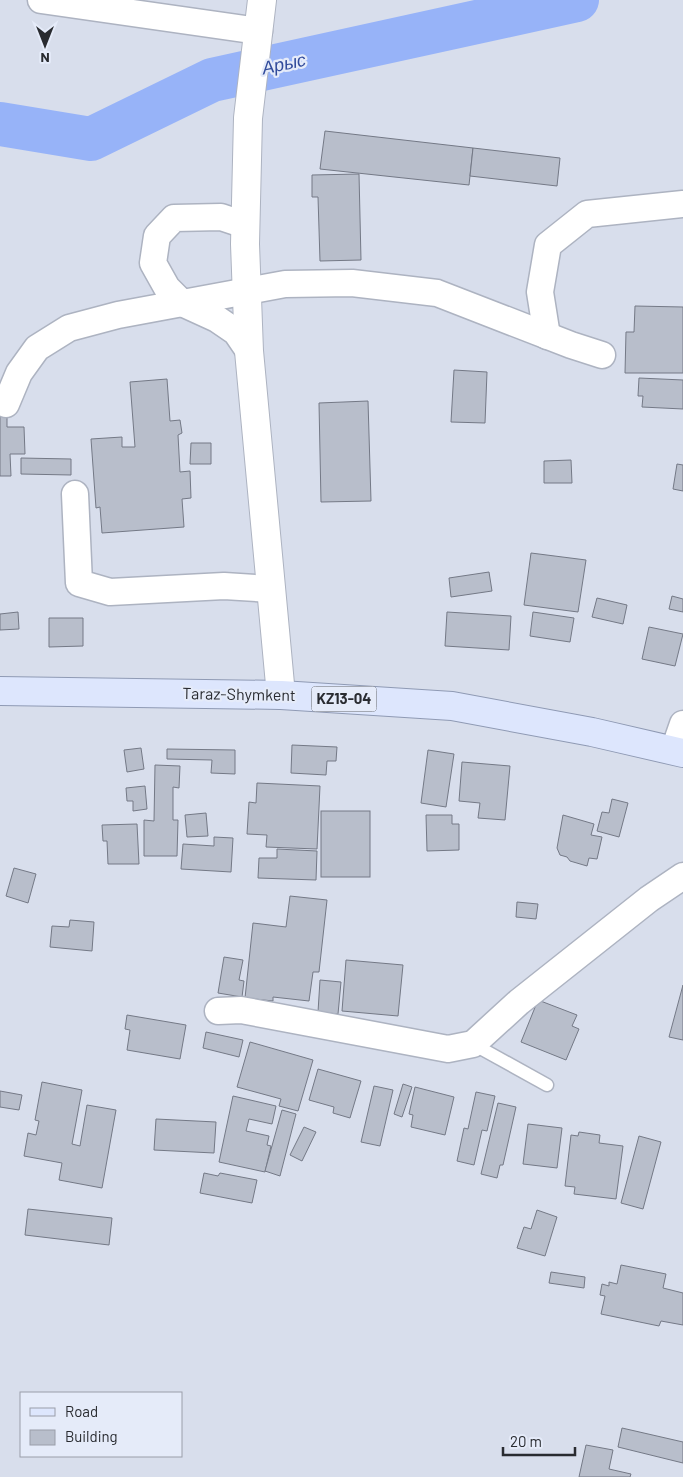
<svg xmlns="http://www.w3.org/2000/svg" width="683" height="1477" font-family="Barlow,sans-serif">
	<rect width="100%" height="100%" fill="#d8deec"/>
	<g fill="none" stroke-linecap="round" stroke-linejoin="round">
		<path stroke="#97b3f8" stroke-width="44" d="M 0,124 L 91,139 L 212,80 L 577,0"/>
	</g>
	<g fill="#b8becb" stroke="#747986">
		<path d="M 325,131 L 473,148 L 469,185 L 320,169 Z"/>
		<path d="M 473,148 L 560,158 L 557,186 L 470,176 Z"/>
		<path d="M 359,174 L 361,260 L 320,261 L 318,197 L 312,197 L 312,175 Z"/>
		<path d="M 635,306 L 683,307 L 683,373 L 625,373 L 626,332 L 634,332 Z"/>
		<path d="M 454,370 L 487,372 L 485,423 L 451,422 Z"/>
		<path d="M 639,378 L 683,380 L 683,409 L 642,407 L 643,396 L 638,396 Z"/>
		<path d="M 167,379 L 170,421 L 180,420 L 182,433 L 178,435 L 180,472 L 190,471 L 191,498 L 182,499 L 184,527 L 102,533 L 100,507 L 96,508 L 91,439 L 122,437 L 122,447 L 135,447 L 130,382 Z"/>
		<path d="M 368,401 L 371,501 L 321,502 L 319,403 Z"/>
		<path d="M 0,416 L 7,416 L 7,427 L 24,427 L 25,454 L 10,454 L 11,476 L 0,476 Z"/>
		<path d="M 191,443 L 211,443 L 211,464 L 190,464 Z"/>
		<path d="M 21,458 L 71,459 L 71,475 L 21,474 Z"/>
		<path d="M 571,460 L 572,483 L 544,483 L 544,461 Z"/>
		<path d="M 677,464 L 683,465 L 683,491 L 673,489 Z"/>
		<path d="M 531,553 L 586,560 L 578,612 L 524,605 Z"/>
		<path d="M 489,572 L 492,591 L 451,597 L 449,578 Z"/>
		<path d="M 672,596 L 683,599 L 683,612 L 669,609 Z"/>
		<path d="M 597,598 L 627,605 L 623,624 L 592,617 Z"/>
		<path d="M 18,612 L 19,629 L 0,630 L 0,614 Z"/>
		<path d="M 447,612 L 511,616 L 509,650 L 445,646 Z"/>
		<path d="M 533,612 L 574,618 L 570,642 L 530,636 Z"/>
		<path d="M 49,618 L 83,618 L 83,646 L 49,647 Z"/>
		<path d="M 649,627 L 683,634 L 675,666 L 642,659 Z"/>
		<path d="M 292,745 L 337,747 L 336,761 L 327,761 L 326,775 L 291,773 Z"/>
		<path d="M 141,748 L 144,769 L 127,772 L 124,750 Z"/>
		<path d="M 167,749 L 235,750 L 235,774 L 211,773 L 212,760 L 167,759 Z"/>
		<path d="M 428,750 L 454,754 L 446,807 L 421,803 Z"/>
		<path d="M 462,762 L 510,766 L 505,820 L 478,818 L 480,803 L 459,801 Z"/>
		<path d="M 155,765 L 180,766 L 179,788 L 173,787 L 173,820 L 178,820 L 177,856 L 144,856 L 144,820 L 154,821 Z"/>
		<path d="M 257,783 L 320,786 L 317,849 L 266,847 L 267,835 L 247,834 L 249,802 L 256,803 Z"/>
		<path d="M 145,786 L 147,809 L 133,811 L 133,801 L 127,801 L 126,788 Z"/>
		<path d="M 612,799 L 628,803 L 619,837 L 597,831 L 602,812 L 609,813 Z"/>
		<rect x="321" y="811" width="49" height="66"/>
		<path d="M 206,813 L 208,836 L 187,837 L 185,815 Z"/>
		<path d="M 426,815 L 452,815 L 452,824 L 459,824 L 459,850 L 427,851 Z"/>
		<path d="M 563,815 L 594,824 L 591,835 L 602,837 L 597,859 L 589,858 L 587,866 L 570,861 L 567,857 L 560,855 L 557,848 Z"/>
		<path d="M 137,824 L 139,864 L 108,864 L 107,841 L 103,841 L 102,825 Z"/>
		<path d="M 214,837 L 233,838 L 231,872 L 181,869 L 183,844 L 214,846 Z"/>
		<path d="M 277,849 L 317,851 L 316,880 L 258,878 L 259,858 L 277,858 Z"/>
		<path d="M 14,868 L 36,874 L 28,903 L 6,896 Z"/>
		<path d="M 290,896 L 327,900 L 319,972 L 313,972 L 309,1001 L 273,997 L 273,1001 L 245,998 L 253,923 L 286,927 Z"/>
		<path d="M 517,902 L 538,904 L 536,919 L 516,917 Z"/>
		<path d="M 70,920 L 94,922 L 92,951 L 50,947 L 52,926 L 69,927 Z"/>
		<path d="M 224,957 L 243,960 L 239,980 L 244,981 L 242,997 L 218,993 Z"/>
		<path d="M 346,960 L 403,965 L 398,1016 L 342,1011 Z"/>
		<path d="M 320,980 L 341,982 L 338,1014 L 318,1012 Z"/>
		<path d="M 683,985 L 683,1040 L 669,1037 Z"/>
		<path d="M 538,1000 L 577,1015 L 572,1026 L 579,1029 L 566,1060 L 521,1042 Z"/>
		<path d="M 127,1015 L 186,1025 L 180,1059 L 127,1050 L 130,1030 L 125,1029 Z"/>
		<path d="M 206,1032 L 243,1040 L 239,1057 L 203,1048 Z"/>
		<path d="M 250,1042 L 313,1060 L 298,1111 L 279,1106 L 281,1099 L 237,1087 Z"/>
		<path d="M 318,1069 L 361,1081 L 350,1118 L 333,1113 L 334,1107 L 309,1100 Z"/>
		<path d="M 42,1082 L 82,1090 L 72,1144 L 80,1146 L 87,1105 L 116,1110 L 102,1188 L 59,1180 L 62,1163 L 24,1156 L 28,1133 L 36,1135 L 39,1121 L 35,1120 Z"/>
		<path d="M 403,1084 L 412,1087 L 402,1117 L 394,1114 Z"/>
		<path d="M 374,1086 L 393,1090 L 380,1146 L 361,1142 Z"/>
		<path d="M 415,1087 L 454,1097 L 445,1135 L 411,1127 L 413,1115 L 409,1114 Z"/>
		<path d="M 0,1091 L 22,1095 L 19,1110 L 0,1107 Z"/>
		<path d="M 476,1092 L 495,1096 L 487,1131 L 482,1130 L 474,1165 L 457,1161 L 464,1128 L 468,1129 Z"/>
		<path d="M 233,1096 L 276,1106 L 272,1124 L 249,1119 L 246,1131 L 269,1136 L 267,1145 L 271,1146 L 265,1172 L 219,1162 Z"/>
		<path d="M 498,1103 L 516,1107 L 503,1165 L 500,1165 L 497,1178 L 481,1174 Z"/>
		<path d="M 282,1110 L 296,1114 L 280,1176 L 265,1171 Z"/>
		<path d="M 156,1119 L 216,1122 L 214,1153 L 154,1150 Z"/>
		<path d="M 528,1124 L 562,1128 L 557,1168 L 523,1164 Z"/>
		<path d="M 304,1127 L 316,1132 L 302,1161 L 290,1155 Z"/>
		<path d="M 579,1132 L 600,1135 L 599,1143 L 623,1146 L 616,1199 L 574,1194 L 575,1187 L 565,1186 L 571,1135 L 578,1136 Z"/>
		<path d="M 639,1136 L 661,1142 L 643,1209 L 621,1203 Z"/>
		<path d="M 204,1173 L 218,1176 L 220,1173 L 257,1180 L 252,1203 L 200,1193 Z"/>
		<path d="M 28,1209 L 112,1218 L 109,1245 L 25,1235 Z"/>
		<path d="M 537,1210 L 557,1217 L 545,1256 L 517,1248 L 524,1227 L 531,1229 Z"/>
		<path d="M 621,1265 L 666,1274 L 663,1288 L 683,1293 L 683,1325 L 661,1321 L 659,1326 L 601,1314 L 605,1296 L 600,1295 L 602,1284 L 609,1286 L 609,1282 L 617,1284 Z"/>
		<path d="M 551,1272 L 585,1277 L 584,1288 L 549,1283 Z"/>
		<path d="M 622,1428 L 683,1442 L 683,1463 L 618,1447 Z"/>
		<path d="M 586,1445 L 613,1450 L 609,1469 L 631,1474 L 630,1477 L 579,1477 Z"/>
	</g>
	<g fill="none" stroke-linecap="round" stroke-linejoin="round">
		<defs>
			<path id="service" d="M 473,1044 L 547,1085"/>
			<g id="minor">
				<path d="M 41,0 L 259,31"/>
				<path d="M 245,225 L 221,217 L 174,218 L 157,236 L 153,263 L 167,288 L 182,303 L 217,319 L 236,332 L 249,351"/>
				<path d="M 547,336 L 540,292 L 548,245 L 587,214 L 683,204"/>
				<path d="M 6,404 L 19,373 L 37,348 L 69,328 L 118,315 L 285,284 L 352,283 L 437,293 L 571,345 L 602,355"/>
				<path d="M 75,494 L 79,583 L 110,592 L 224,586 L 271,589"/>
				<path d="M 674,750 L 683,724"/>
				<path d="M 218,1011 L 241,1010 L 448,1049 L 473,1044 L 519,1002 L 649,899 L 683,876"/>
			</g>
			<path id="tertiary" d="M 262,0 L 248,118 L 245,244 L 249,351 L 281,695"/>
			<path id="primary" d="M 0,691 L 281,695 L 452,706 L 592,732 L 683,753"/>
		</defs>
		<use href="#service" stroke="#adb3c1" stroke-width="15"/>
		<use href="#minor" stroke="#adb3c1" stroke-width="29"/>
		<use href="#tertiary" stroke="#adb3c1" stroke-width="30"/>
		<use href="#primary" stroke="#8f9ab4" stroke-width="30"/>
		<use href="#service" stroke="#fff" stroke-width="12"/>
		<use href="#minor" stroke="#fff" stroke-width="26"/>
		<use href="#tertiary" stroke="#fff" stroke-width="28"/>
		<use href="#primary" stroke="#dde6fd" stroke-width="28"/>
	</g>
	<g text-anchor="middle" stroke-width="4.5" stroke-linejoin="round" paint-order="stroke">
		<rect fill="#e5ebf9" stroke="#61656c" stroke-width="1" x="311.5" y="686.5" width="65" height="25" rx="4"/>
		<g font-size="15" font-weight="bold" fill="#292b30">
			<text x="344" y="704">KZ13-04</text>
		</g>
		<g font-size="16" fill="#292b30" stroke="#e5ebf9">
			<text transform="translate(239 694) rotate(1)" y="6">Taraz-Shymkent</text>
		</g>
		<g font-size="18" font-style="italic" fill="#314b9b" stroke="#e5ebf9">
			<text transform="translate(284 64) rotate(-12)" y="6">Арыс</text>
		</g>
	</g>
	<rect x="20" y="1392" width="162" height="65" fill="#e5ebf9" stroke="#9a9ea9"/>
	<rect x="30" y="1408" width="25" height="8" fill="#dde6fd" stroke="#9a9ea9"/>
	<text x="65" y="1417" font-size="15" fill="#292b30">Road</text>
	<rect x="30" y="1430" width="25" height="15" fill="#b8becb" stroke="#9a9ea9"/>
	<text x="65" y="1442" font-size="15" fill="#292b30">Building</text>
	<g transform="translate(45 45) rotate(180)" stroke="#e5ebf9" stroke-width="4" paint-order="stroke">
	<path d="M0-4L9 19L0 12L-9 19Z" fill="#292b30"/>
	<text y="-8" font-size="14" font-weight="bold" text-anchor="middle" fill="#292b30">N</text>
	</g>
	<path d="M503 1447v8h72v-8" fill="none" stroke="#292b30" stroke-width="2.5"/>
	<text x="510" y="1447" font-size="15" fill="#292b30" stroke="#e5ebf9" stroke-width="4" paint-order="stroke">20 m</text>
</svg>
